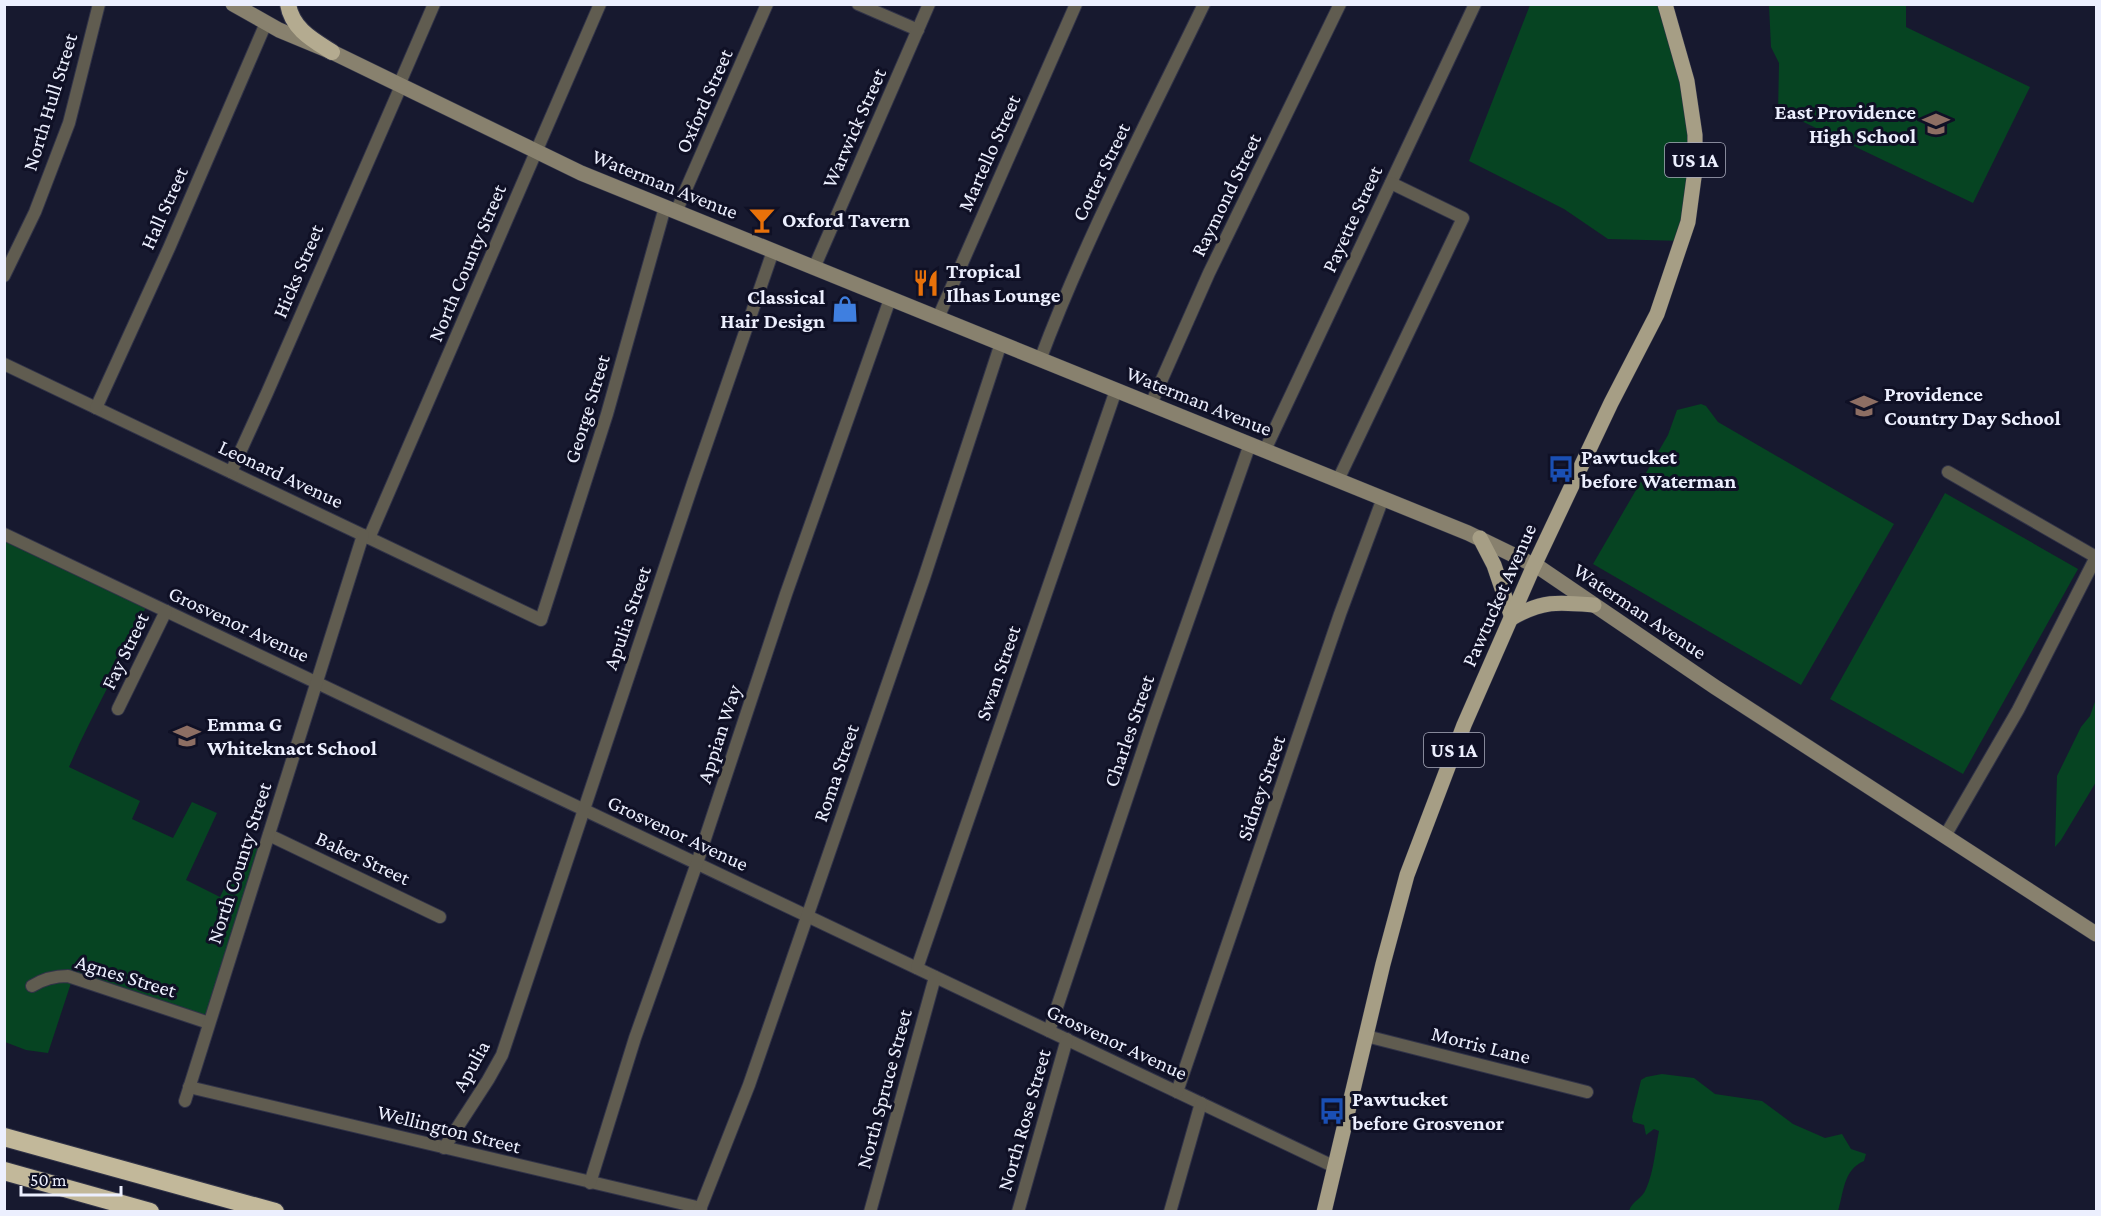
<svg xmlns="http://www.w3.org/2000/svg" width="2101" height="1216" font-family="'Crimson Pro',serif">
	<rect width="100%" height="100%" fill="#17192f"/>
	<g fill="#064422">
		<path d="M 1530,5 L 1667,5 L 1696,118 L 1683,241 L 1608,239 L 1564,209 L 1469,161 Z"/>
		<path d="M 1769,5 L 1906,5 L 1906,27 L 2030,87 L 1973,203 L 1793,117 L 1778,114 L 1779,63 L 1771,47 Z"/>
		<path d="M 1701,404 L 1706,406 L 1718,422 L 1894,524 L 1801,685 L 1593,564 L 1668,435 L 1677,410 Z"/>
		<path d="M 1945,493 L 2078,569 L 1963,774 L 1830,699 Z"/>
		<path d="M 4,535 L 148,602 C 125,659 93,711 69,767 L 140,801 L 132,819 L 173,838 L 192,802 L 217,813 L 186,880 L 220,897 L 248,839 L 266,844 L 208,1025 L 73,977 L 48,1053 L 26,1050 L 5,1042 Z"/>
		<path d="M 2096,699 L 2096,782 L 2061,840 L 2055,847 L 2057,776 L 2081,727 L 2090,716 Z"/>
		<path d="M 1662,1074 L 1694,1078 L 1715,1094 L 1762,1101 L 1793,1124 L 1825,1138 L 1842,1134 L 1851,1149 L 1866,1154 L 1864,1161 C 1843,1170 1844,1192 1838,1211 L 1629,1211 C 1632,1201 1642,1199 1646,1189 C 1654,1171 1655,1151 1659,1131 L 1654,1129 L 1646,1135 L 1644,1125 L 1633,1122 L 1632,1117 L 1641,1080 L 1646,1077 Z"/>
	</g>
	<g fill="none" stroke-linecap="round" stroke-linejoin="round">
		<defs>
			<g id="minor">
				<path d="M 858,4 L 918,30"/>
				<path d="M 399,85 L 434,4"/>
				<path d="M 676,212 L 767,4"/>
				<path d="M 814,268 L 929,4"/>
				<path d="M 4,276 L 35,212 L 69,123 L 99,4"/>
				<path d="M 938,318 L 1076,4"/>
				<path d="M 1040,360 C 1086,237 1147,122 1204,4"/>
				<path d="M 4,364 L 541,620 L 607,414 L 665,207"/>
				<path d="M 1151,404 L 1209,273 L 1340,4"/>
				<path d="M 96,408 L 169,248 L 266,23"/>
				<path d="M 1265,450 L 1475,4"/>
				<path d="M 231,472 L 267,393 L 401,86"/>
				<path d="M 1338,480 L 1463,218 L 1391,183"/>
				<path d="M 4,534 L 1335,1167"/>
				<path d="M 369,538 L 600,4"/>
				<path d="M 118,709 L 166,611"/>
				<path d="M 269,835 L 440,917"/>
				<path d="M 1945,836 L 2018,710 L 2096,557 L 1948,472"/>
				<path d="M 917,968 L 1116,390"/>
				<path d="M 32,986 C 43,979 55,976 68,976 L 209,1023"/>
				<path d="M 1049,1031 L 1152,723 L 1250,444"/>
				<path d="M 1366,1036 L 1587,1092"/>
				<path d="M 189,1087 L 701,1208"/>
				<path d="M 1177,1092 L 1340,614 L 1383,498"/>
				<path d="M 185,1101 L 363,535"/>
				<path d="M 444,1148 L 488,1080 L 502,1055 L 693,483 L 773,251"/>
				<path d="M 590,1183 L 635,1038 L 697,863 L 786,594 L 890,299"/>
				<path d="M 699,1212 L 749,1085 L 924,578 L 1001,343"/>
				<path d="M 870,1212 L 935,977"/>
				<path d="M 1018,1212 L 1067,1039"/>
				<path d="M 1170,1212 L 1201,1103"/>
			</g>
			<path id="secondary" d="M 233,4 L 279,30 L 332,52 L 581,173 L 1468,533 L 1540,568 L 1715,687 L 2096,934"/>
			<g id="primary">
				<path d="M 1480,538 L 1494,565 L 1512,618 C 1543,600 1559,602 1594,605"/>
				<path d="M 1324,1212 L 1383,964 L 1407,875 L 1464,725 L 1532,570 L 1611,403 L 1657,314 L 1688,222 L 1695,170 L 1695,135 L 1687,81 L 1665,4"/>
			</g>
			<path id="trunk" d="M 288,4 C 292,29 313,40 332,52"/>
			<g id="motorway">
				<path d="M 4,1137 L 275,1212"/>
				<path d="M 4,1171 L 150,1212"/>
			</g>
		</defs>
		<use href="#minor" stroke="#313348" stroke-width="14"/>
		<use href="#secondary" stroke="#313348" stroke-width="16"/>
		<use href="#primary" stroke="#313348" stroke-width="16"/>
		<use href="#trunk" stroke="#313348" stroke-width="18"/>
		<use href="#motorway" stroke="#313348" stroke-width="20"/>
		<use href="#minor" stroke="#605c50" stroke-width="12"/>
		<use href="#secondary" stroke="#88816e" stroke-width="15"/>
		<use href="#primary" stroke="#a69e85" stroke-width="15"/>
		<use href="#trunk" stroke="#b4ab90" stroke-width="16"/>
		<use href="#motorway" stroke="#c2b89a" stroke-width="18"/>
	</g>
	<defs>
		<symbol id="school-bare" viewBox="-9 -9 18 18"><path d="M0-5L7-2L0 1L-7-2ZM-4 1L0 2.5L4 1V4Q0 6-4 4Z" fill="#8d6e63" stroke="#0f1025" stroke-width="2.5" paint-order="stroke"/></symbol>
		<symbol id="bar-bare" viewBox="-9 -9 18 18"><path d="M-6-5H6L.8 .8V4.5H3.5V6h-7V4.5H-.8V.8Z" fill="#e8710a" stroke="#0f1025" stroke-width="2.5" paint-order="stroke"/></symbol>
		<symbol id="restaurant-bare" viewBox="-9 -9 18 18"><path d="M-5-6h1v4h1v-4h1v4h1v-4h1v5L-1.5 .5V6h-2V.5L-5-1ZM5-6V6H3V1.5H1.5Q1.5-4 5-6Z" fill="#e8710a" stroke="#0f1025" stroke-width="2.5" paint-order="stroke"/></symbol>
		<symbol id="shop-bare" viewBox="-9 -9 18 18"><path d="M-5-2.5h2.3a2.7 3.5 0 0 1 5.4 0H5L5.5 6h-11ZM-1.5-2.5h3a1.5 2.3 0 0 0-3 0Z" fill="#3f7fe0" stroke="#0f1025" stroke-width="2.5" paint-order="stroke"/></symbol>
		<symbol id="bus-bare" viewBox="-9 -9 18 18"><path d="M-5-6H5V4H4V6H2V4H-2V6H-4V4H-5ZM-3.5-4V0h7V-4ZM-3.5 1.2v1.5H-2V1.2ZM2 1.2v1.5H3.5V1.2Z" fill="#1a4fb4" stroke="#0f1025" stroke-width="2.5" paint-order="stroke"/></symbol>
	</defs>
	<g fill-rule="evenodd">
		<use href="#school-bare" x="1917" y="105" width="38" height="38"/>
		<use href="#bar-bare" x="743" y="201" width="38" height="38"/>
		<use href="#restaurant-bare" x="907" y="264" width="38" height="38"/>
		<use href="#shop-bare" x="826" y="290" width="38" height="38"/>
		<use href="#school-bare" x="1845" y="387" width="38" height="38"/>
		<use href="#bus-bare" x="1542" y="450" width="38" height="38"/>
		<use href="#school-bare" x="168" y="717" width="38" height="38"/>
		<use href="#bus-bare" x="1313" y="1092" width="38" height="38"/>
	</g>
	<g text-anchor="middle" stroke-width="6" stroke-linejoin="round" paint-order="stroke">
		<g fill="#0f1025" stroke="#aaacbd" stroke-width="1.5">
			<rect x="1665" y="143" width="60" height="34" rx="4.5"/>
			<rect x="1424" y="733" width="60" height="34" rx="4.5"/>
		</g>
		<g font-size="20" font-weight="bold" fill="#eceffe">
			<text x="1695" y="167">US 1A</text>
			<text x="1454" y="757">US 1A</text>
		</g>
		<g font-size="21" fill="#eceffe" stroke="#0f1025">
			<text transform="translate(704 101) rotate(-66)" y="7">Oxford Street</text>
			<text transform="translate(50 102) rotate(-73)" y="7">North Hull Street</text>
			<text transform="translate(854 128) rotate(-66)" y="7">Warwick Street</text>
			<text transform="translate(989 153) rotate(-66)" y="7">Martello Street</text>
			<text transform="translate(1101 172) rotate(-64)" y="7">Cotter Street</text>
			<text transform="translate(665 184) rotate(22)" y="7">Waterman Avenue</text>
			<text transform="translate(1226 195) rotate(-64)" y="7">Raymond Street</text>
			<text transform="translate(164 208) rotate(-66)" y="7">Hall Street</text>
			<text transform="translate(1352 219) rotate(-65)" y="7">Payette Street</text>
			<text transform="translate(467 263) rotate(-67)" y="7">North County Street</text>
			<text transform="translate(298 271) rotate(-67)" y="7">Hicks Street</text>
			<text transform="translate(1199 401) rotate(22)" y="7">Waterman Avenue</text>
			<text transform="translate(587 409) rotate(-73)" y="7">George Street</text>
			<text transform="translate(281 474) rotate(25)" y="7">Leonard Avenue</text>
			<text transform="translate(1499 595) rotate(-66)" y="7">Pawtucket Avenue</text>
			<text transform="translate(1640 611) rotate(34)" y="7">Waterman Avenue</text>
			<text transform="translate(627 618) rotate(-71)" y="7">Apulia Street</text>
			<text transform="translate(239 624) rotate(25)" y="7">Grosvenor Avenue</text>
			<text transform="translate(125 651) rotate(-64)" y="7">Fay Street</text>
			<text transform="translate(998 673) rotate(-71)" y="7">Swan Street</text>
			<text transform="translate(1129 731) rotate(-71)" y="7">Charles Street</text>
			<text transform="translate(719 734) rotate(-72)" y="7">Appian Way</text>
			<text transform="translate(836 773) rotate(-71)" y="7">Roma Street</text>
			<text transform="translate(1261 788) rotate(-71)" y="7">Sidney Street</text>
			<text transform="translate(678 833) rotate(25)" y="7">Grosvenor Avenue</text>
			<text transform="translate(363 858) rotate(25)" y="7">Baker Street</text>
			<text transform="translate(239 863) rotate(-72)" y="7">North County Street</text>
			<text transform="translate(126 976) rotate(17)" y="7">Agnes Street</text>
			<text transform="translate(1117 1042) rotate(25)" y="7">Grosvenor Avenue</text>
			<text transform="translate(1481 1045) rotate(14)" y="7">Morris Lane</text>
			<text transform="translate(471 1066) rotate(-61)" y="7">Apulia</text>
			<text transform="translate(884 1089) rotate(-75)" y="7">North Spruce Street</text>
			<text transform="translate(1024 1120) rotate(-74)" y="7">North Rose Street</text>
			<text transform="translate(449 1129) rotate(14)" y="7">Wellington Street</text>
		</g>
		<g font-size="21" font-weight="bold" fill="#eceffe" stroke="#0f1025" text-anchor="start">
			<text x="1916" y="119" text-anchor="end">East Providence<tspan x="1916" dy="24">High School</tspan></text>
			<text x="782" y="227">Oxford Tavern</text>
			<text x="946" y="278">Tropical<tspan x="946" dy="24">Ilhas Lounge</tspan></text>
			<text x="825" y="304" text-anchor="end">Classical<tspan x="825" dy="24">Hair Design</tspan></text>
			<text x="1884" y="401">Providence<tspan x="1884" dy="24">Country Day School</tspan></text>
			<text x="1581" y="464">Pawtucket<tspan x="1581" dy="24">before Waterman</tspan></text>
			<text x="207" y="731">Emma G<tspan x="207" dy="24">Whiteknact School</tspan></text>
			<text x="1352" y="1106">Pawtucket<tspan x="1352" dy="24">before Grosvenor</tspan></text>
		</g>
	</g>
	<rect width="2101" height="1216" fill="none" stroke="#eceffe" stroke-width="12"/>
	<path d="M21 1186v9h100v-9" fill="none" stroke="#eceffe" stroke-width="3"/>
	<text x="30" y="1186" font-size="18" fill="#eceffe" stroke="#0f1025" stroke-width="4.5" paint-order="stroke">50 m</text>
</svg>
